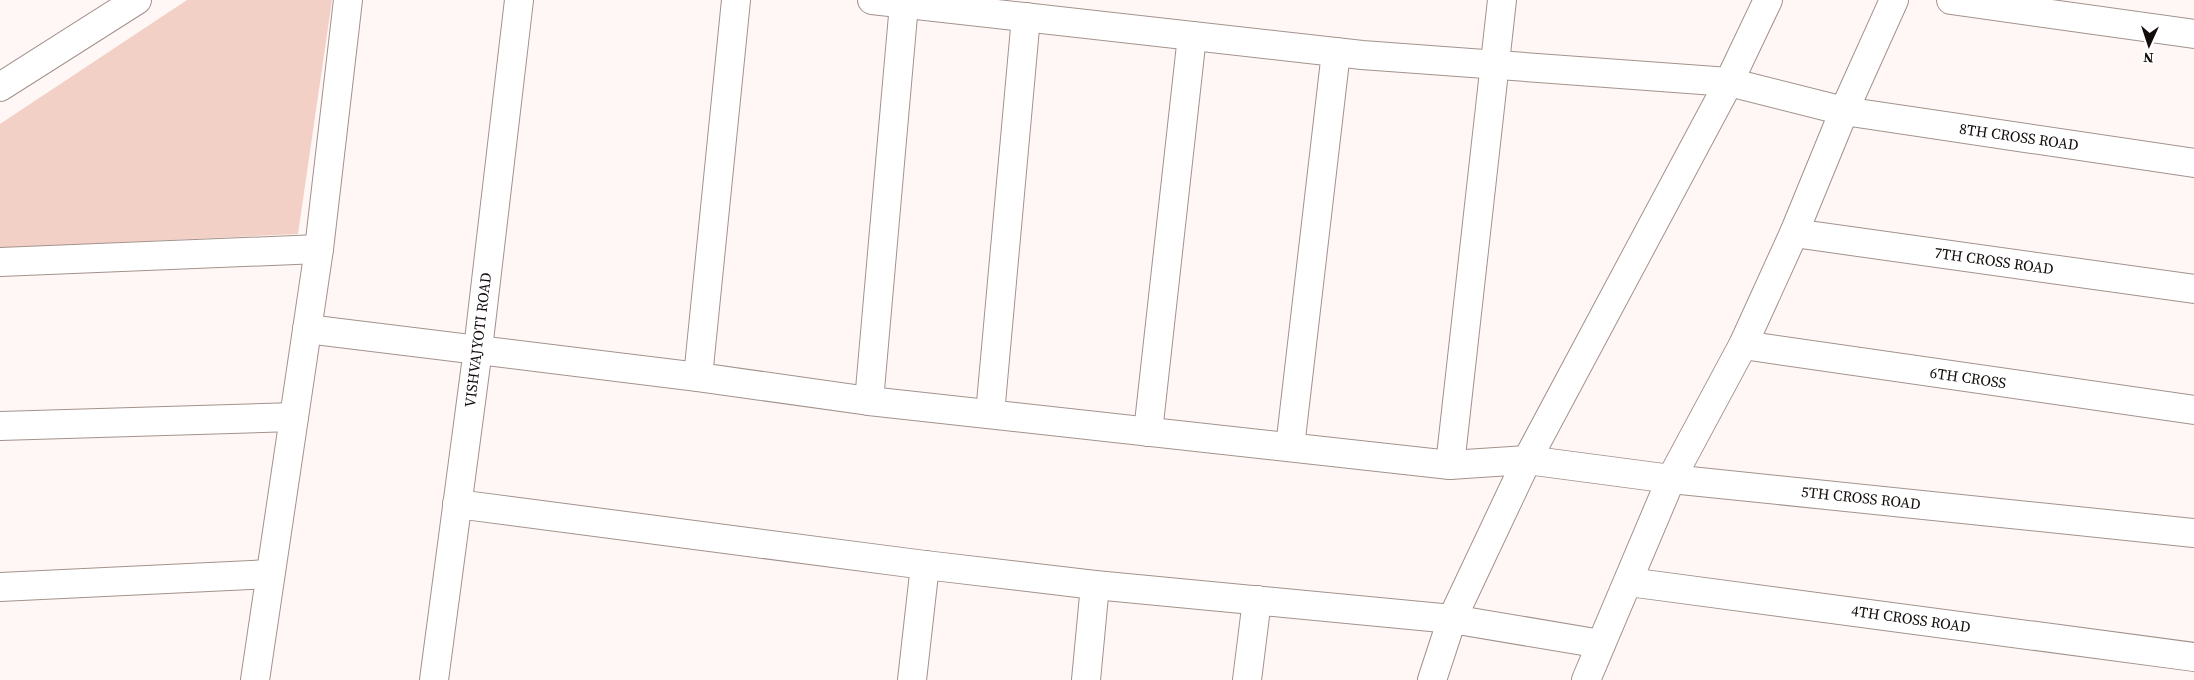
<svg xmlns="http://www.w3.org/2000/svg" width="2194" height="680" font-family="'Source Serif 4',serif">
	<rect width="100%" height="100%" fill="#fff7f5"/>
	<path fill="#f3d0c6" d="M 187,0 L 332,0 L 298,234 L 0,248 L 0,124 Z"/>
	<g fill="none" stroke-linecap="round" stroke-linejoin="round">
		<defs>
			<g id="minor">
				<path d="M 872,0 L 1362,55 L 1729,82 L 1844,111 L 2194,163"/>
				<path d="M 1951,0 L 2194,34"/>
				<path d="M 0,87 L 137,0"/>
				<path d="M 1794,233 L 2194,289"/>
				<path d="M 0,262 L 319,249"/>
				<path d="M 307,329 L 698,377 L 869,401 L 1450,465 L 1527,460 L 1671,479 L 2194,533"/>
				<path d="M 1743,345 L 2194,410"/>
				<path d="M 698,377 L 736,0"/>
				<path d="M 869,401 L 904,4"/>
				<path d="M 990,414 L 1026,17"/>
				<path d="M 0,426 L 294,417"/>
				<path d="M 1148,432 L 1192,36"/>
				<path d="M 1290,447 L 1336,52"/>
				<path d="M 1450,465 L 1502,0"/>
				<path d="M 457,504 L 925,565 L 1095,585 L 1452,619 L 1601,644"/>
				<path d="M 1629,582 L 2194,657"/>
				<path d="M 0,587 L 270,574"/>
				<path d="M 255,680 L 319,249 L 348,0"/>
				<path d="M 434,680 L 478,349 L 519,0"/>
				<path d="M 912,680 L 925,565"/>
				<path d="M 1086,680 L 1095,585"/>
				<path d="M 1247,680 L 1257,600"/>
				<path d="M 1432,680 L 1452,619 L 1527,460 L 1729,82 L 1768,0"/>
				<path d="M 1586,680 L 1671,479 L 1743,345 L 1794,233 L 1844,111 L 1894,0"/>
			</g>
		</defs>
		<use href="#minor" stroke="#a3928c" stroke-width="30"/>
		<use href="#minor" stroke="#fff" stroke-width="28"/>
	</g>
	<g text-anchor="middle" stroke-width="4.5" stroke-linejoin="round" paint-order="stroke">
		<g font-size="15" fill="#120c0a" stroke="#fff">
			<text transform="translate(2019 137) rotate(8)" y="5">8TH CROSS ROAD</text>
			<text transform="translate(1994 261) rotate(8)" y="5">7TH CROSS ROAD</text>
			<text transform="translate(478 340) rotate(-83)" y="5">VISHVAJYOTI ROAD</text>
			<text transform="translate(1968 378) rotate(8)" y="5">6TH CROSS</text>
			<text transform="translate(1861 498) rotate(6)" y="5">5TH CROSS ROAD</text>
			<text transform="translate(1911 619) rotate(8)" y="5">4TH CROSS ROAD</text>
		</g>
	</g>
	<g transform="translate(2149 45) rotate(183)" stroke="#ffffff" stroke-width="4" paint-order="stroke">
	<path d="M0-4L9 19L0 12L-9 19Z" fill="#120c0a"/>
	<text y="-8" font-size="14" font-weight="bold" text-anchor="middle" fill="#120c0a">N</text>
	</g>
</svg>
